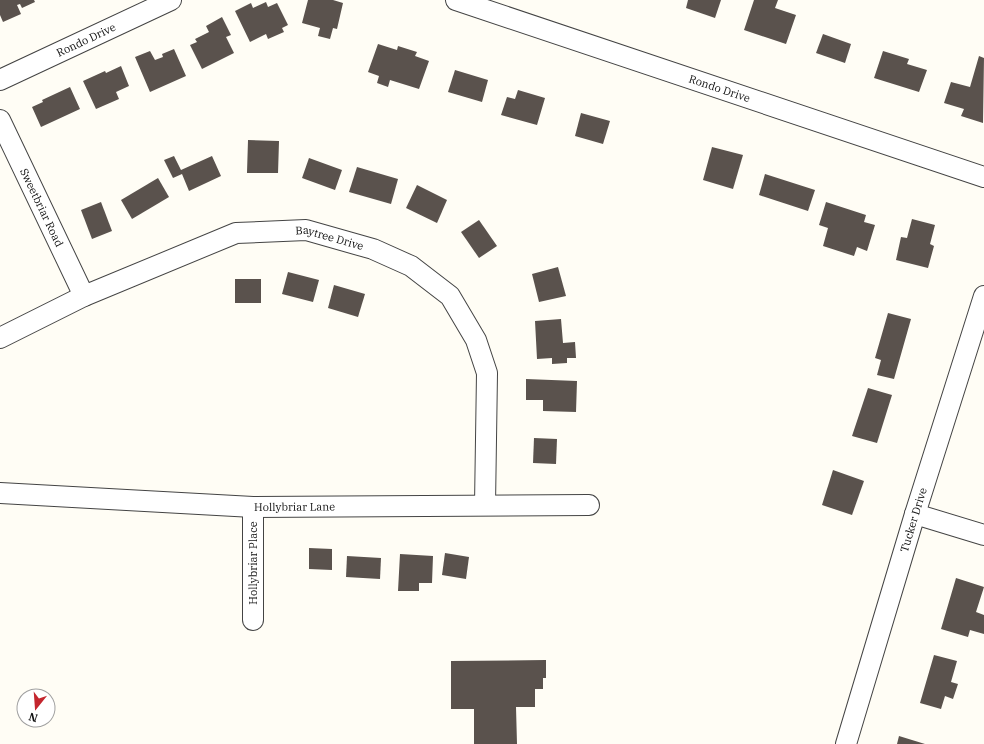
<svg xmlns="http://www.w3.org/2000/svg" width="984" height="744" font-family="'IBM Plex Serif',serif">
	<rect width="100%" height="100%" fill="#fffdf5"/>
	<g fill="#5a524d">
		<path d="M 0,0 L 34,0 L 35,2 L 22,8 L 20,4 L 17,5 L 21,14 L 3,22 L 0,15 Z"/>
		<path d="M 308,0 L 333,0 L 343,3 L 337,29 L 333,28 L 330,39 L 318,36 L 320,28 L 302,23 Z"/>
		<path d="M 688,0 L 721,0 L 715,18 L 686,8 Z"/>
		<path d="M 754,0 L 778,0 L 775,8 L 796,15 L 786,44 L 744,30 Z"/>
		<path d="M 266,2 L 268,7 L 277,3 L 288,25 L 282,28 L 284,32 L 268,39 L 266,34 L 250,42 L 235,11 L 251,3 L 253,8 Z"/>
		<path d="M 222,17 L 231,35 L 226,37 L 234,53 L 202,69 L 190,45 L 197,42 L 195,39 L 209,32 L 206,26 Z"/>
		<path d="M 823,34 L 851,44 L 845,63 L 816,53 Z"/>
		<path d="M 378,44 L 397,50 L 398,46 L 417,52 L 415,56 L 429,61 L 419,89 L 390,80 L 388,87 L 377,83 L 379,76 L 368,72 Z"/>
		<path d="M 174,49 L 186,76 L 150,92 L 135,57 L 150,51 L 155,60 L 163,57 L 162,54 Z"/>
		<path d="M 883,51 L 909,59 L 907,64 L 927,70 L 919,92 L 874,78 Z"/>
		<path d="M 979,56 L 984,58 L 983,123 L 961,116 L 964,109 L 944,103 L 951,82 L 970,87 Z"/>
		<path d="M 121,66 L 129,86 L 116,92 L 119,99 L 96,109 L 83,81 L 105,71 L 106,73 Z"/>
		<path d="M 455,70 L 488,80 L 482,102 L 448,92 Z"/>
		<path d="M 70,87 L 80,109 L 41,127 L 32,107 L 43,102 L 42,100 Z"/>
		<path d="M 518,90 L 545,98 L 537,125 L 501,115 L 507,97 L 515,99 Z"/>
		<path d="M 581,113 L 610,121 L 603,144 L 575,136 Z"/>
		<path d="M 248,140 L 279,141 L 278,173 L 247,173 Z"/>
		<path d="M 712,147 L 743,155 L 733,189 L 703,180 Z"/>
		<path d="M 174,156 L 181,170 L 212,156 L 221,176 L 189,191 L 182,174 L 173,178 L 164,160 Z"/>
		<path d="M 309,158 L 342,170 L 335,190 L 302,178 Z"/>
		<path d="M 357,167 L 398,179 L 391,204 L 349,192 Z"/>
		<path d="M 765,174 L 815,190 L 808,211 L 759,195 Z"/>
		<path d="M 158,178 L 169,197 L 132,219 L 121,200 Z"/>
		<path d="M 417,185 L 447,200 L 437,223 L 406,208 Z"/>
		<path d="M 101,202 L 112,231 L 92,239 L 81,210 Z"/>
		<path d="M 826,202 L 866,215 L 864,222 L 875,225 L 867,251 L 857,247 L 854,256 L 823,246 L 828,228 L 819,225 Z"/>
		<path d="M 912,219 L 935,225 L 930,244 L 934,246 L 928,268 L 896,260 L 901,237 L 907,238 Z"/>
		<path d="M 479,220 L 497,246 L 479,258 L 461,232 Z"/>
		<path d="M 558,267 L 566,296 L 539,302 L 532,274 Z"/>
		<path d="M 288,272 L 319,280 L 313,302 L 282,294 Z"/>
		<rect x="235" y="279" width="26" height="24"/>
		<path d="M 334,285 L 365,294 L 358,317 L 328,308 Z"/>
		<path d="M 888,313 L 911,319 L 894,379 L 877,375 L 881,360 L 875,358 Z"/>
		<path d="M 561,319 L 563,343 L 575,342 L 576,358 L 567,358 L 567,363 L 552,364 L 552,358 L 537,359 L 535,321 Z"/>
		<path d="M 526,379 L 577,381 L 576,412 L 543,411 L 543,400 L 526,400 Z"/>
		<path d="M 868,388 L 892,395 L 877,443 L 852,436 Z"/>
		<path d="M 534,438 L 557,439 L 556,464 L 533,463 Z"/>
		<path d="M 833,470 L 864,481 L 852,515 L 822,505 Z"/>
		<path d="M 309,548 L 332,549 L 332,570 L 309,569 Z"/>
		<path d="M 445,553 L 469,557 L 466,579 L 442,575 Z"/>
		<path d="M 400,554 L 433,556 L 432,583 L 419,583 L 419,591 L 398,591 Z"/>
		<path d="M 347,556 L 381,558 L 380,579 L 346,577 Z"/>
		<path d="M 956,578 L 984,587 L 976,612 L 984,615 L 984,634 L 970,630 L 968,637 L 941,629 Z"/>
		<path d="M 934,655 L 957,661 L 951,682 L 958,684 L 953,699 L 945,696 L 941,709 L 920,703 Z"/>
		<path d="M 546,660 L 546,678 L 543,678 L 543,689 L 535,689 L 535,707 L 516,707 L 517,744 L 474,744 L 474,709 L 451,709 L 451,661 Z"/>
		<path d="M 899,736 L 925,744 L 897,744 Z"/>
	</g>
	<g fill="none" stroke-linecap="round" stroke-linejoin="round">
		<defs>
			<g id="street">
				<path id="s1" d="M 456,0 L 984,177"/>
				<path id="s2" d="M 0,80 L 171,0"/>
				<path id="s3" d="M 0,120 L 84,296"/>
				<path id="s4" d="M 0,338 L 84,296 L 236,233 L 306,230 L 373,249 L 411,266 L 450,296 L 476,340 L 487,373 L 485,505"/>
				<path id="s5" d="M 0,493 L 253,507 L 589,505"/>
				<path d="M 915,514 L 984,535"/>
				<path d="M 253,620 L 253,507"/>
				<path id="s6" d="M 846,744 L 915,514 L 984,296"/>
			</g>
		</defs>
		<use href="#street" stroke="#444" stroke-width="22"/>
		<use href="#street" stroke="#fff" stroke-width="20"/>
	</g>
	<g text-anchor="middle" stroke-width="4" stroke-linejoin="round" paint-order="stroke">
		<g font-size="11" fill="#111" stroke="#fff">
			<text dy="4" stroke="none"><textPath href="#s2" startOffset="95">Rondo Drive</textPath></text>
			<text dy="4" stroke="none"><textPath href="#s1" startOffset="278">Rondo Drive</textPath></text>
			<text dy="4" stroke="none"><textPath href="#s3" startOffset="97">Sweetbriar Road</textPath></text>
			<text dy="4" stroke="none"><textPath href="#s4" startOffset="353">Baytree Drive</textPath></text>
			<text dy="4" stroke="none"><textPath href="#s5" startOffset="295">Hollybriar Lane</textPath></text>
			<text dy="4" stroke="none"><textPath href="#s6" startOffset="234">Tucker Drive</textPath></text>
			<text transform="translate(253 563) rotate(-90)" y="4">Hollybriar Place</text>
		</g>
	</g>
	<g transform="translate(36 708) rotate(197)"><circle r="19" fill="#ffffff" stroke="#a0a0a0"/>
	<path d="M0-3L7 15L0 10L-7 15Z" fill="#c4262e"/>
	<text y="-6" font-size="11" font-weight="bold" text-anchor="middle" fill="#111111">N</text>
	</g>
</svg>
